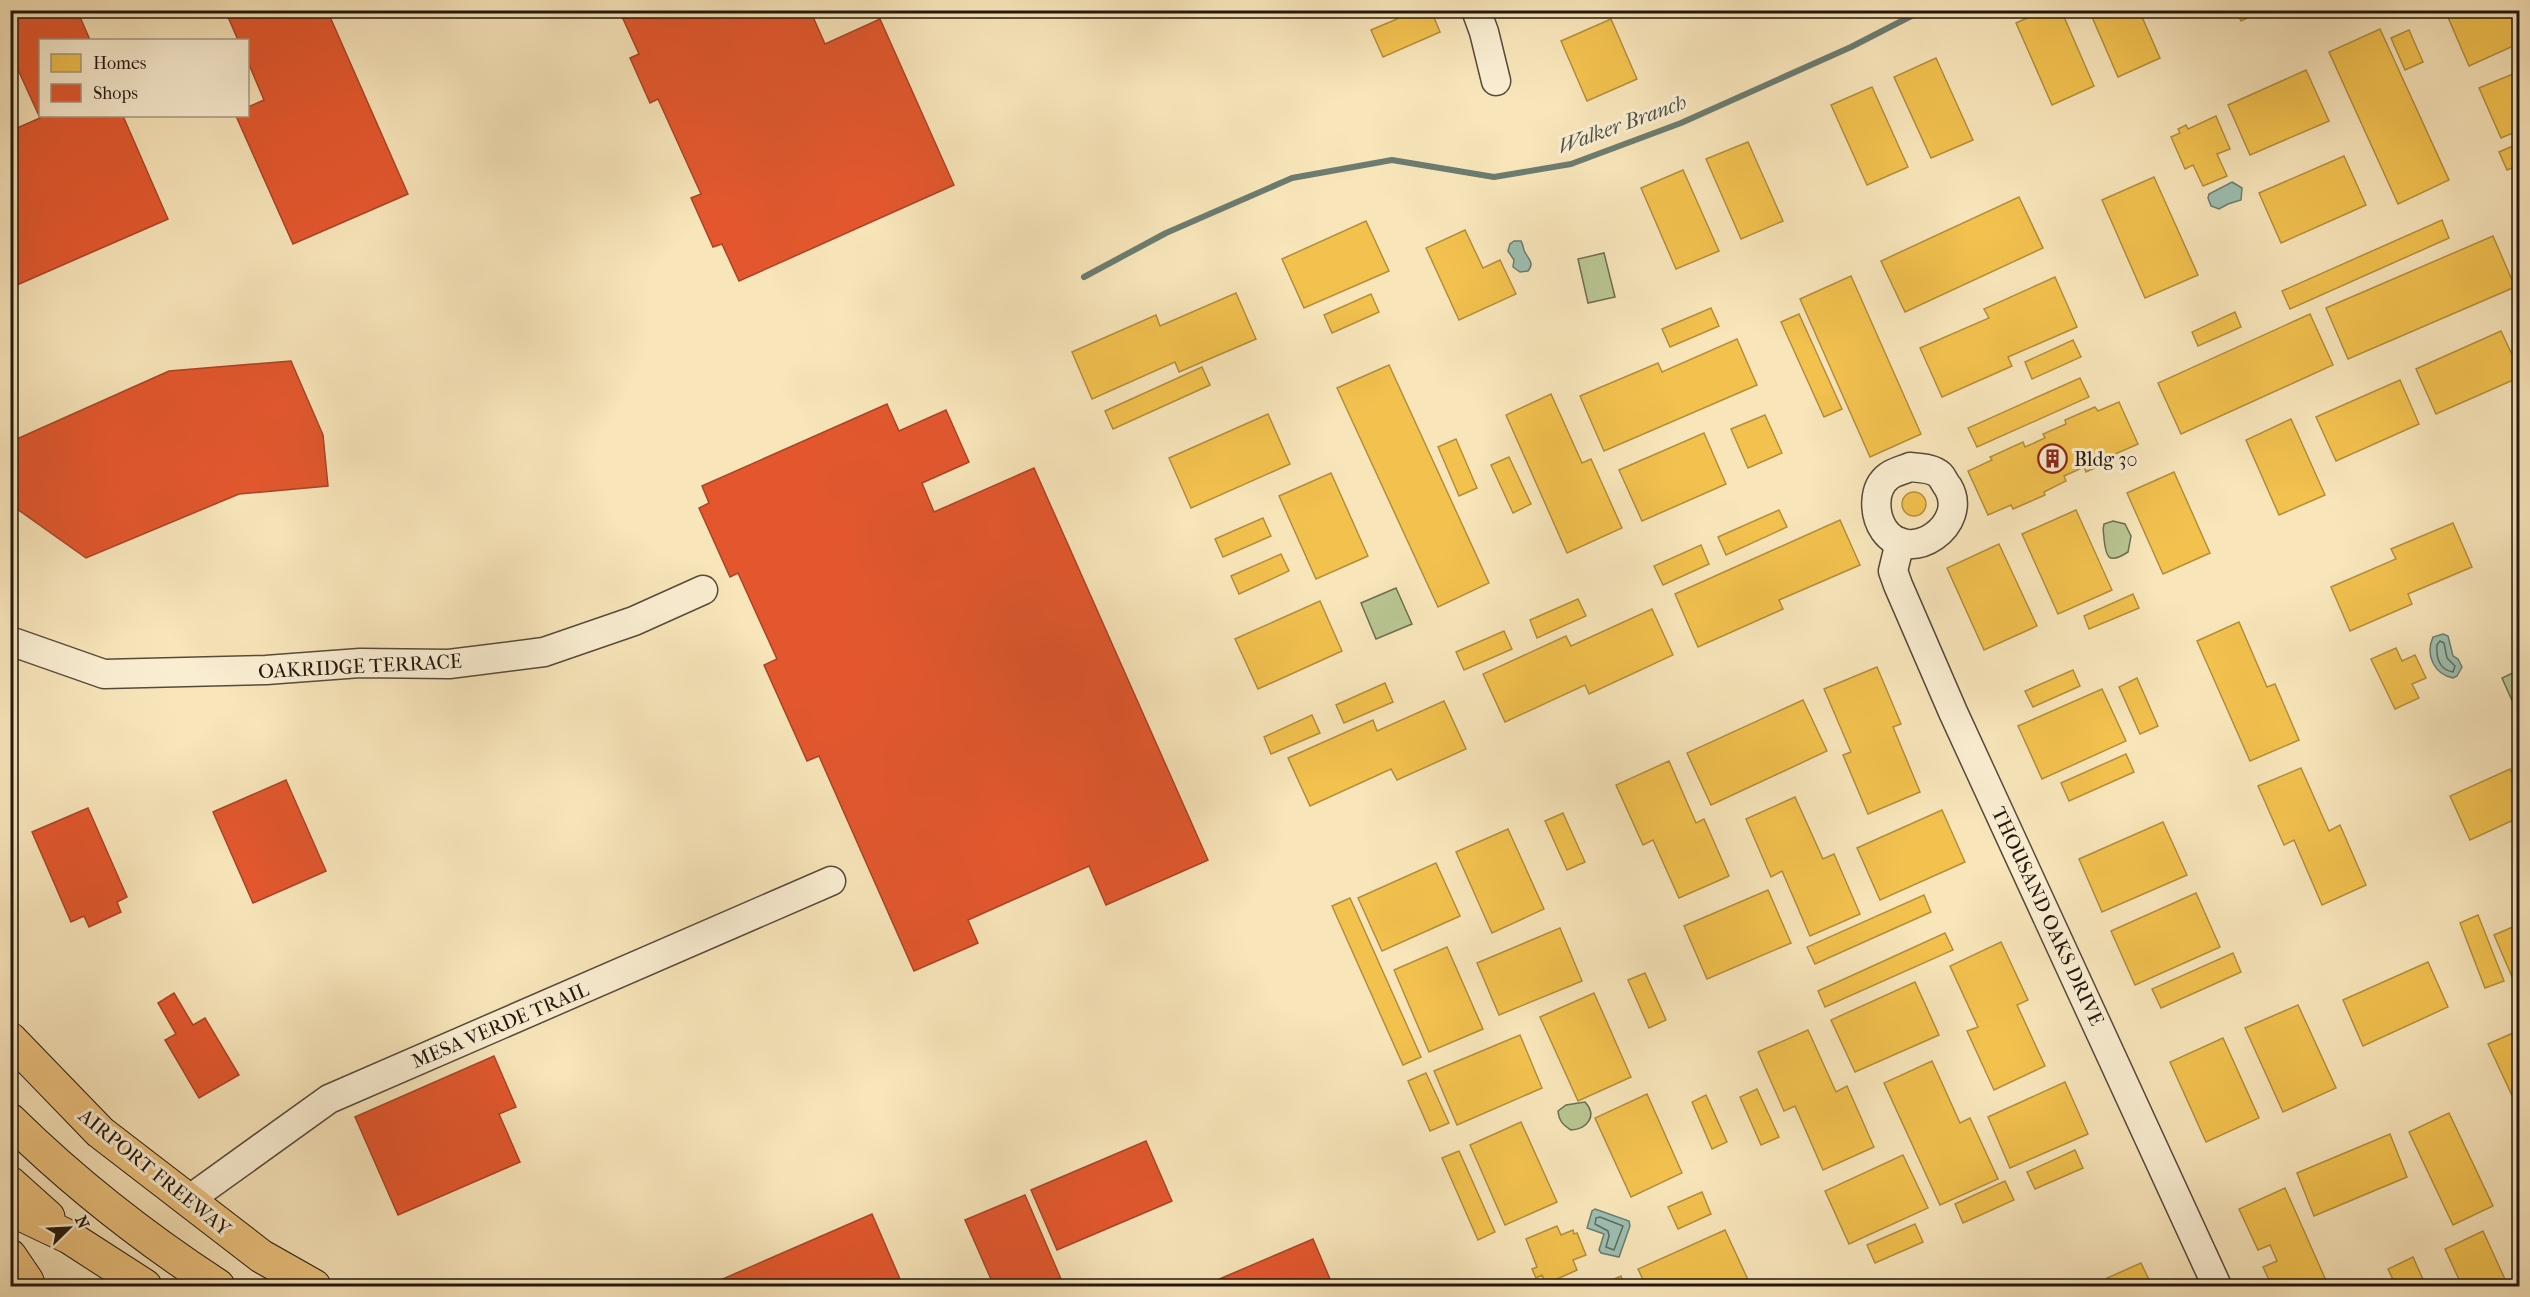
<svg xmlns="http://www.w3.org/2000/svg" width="2530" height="1297" font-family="'IM FELL French Canon',serif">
	<rect width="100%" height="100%" fill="#f8e5ba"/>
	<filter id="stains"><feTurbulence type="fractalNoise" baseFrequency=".00333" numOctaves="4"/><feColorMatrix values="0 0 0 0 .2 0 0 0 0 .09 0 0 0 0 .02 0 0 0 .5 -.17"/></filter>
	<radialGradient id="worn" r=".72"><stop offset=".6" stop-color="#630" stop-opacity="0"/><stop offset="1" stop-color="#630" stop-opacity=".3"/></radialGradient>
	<g fill="#b9c693" stroke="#6e6e51" stroke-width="1.5">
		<path d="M 1604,253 L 1615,297 L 1588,303 L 1578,259 Z"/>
		<path d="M 2113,521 L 2125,524 L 2131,536 L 2128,552 C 2108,565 2106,557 2104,539 C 2104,533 2102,531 2104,524 Z"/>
		<path d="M 1396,588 L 1412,624 L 1376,639 L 1361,603 Z"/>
		<path d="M 2519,670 L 2519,716 L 2502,678 Z"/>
		<path d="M 1585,1102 C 1598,1116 1587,1129 1571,1130 C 1563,1125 1559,1121 1558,1111 L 1566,1105 Z"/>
	</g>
	<g fill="#9dbfb1" stroke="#6c7c70" stroke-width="1.5">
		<path d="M 2232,182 L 2242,188 L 2241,200 L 2228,204 L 2219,209 L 2211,206 L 2208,198 L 2209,194 Z"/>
		<path d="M 1514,241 L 1521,241 C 1524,246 1523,251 1526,254 C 1530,261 1534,263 1528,271 L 1520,272 L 1513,267 L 1514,260 L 1508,251 L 1510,244 Z"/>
		<path d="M 2443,634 L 2448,636 L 2453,656 L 2458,659 L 2462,667 L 2457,676 L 2453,678 C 2434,674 2425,655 2433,637 Z"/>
		<path d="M 1595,1209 L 1629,1221 L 1630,1226 L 1619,1257 L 1601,1253 L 1599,1250 L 1604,1234 L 1587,1228 L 1592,1211 Z"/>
	</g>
	<g fill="#f2c14e" stroke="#b48e3b" stroke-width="1.5">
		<path d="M 1394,10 L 1431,10 L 1440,32 L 1383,57 L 1371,30 L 1397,19 Z"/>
		<path d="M 2045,10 L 2061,10 L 2094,86 L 2052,105 L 2016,23 Z"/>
		<path d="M 2089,10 L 2139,10 L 2160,58 L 2118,77 Z"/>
		<path d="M 2236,10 L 2264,10 L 2241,21 Z"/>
		<path d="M 2457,10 L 2520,10 L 2520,43 L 2469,66 L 2447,15 Z"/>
		<path d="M 1611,19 L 1637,79 L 1587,101 L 1561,41 Z"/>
		<path d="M 2380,29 L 2449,180 L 2398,204 L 2329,52 Z"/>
		<path d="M 2409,30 L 2423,62 L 2405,70 L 2391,38 Z"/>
		<path d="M 1936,58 L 1973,140 L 1931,158 L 1894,77 Z"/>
		<path d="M 2306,70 L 2329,121 L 2250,155 L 2228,105 Z"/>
		<path d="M 2520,71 L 2520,130 L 2501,138 L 2479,88 Z"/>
		<path d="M 1872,87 L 1908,167 L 1867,185 L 1831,105 Z"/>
		<path d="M 2216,116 L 2230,149 L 2217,154 L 2227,176 L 2203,186 L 2193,165 L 2185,169 L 2171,137 L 2180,133 L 2178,129 L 2186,125 L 2188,129 Z"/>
		<path d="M 1748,142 L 1783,221 L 1741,239 L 1706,159 Z"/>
		<path d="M 2520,143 L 2520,165 L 2507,170 L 2499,152 Z"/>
		<path d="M 2344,156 L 2366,205 L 2281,243 L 2259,193 Z"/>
		<path d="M 1683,170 L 1719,251 L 1676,269 L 1641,188 Z"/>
		<path d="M 2154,177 L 2198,275 L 2145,298 L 2102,200 Z"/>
		<path d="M 2019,197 L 2043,248 L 1905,312 L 1881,261 Z"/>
		<path d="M 2442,220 L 2449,238 L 2290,309 L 2282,291 Z"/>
		<path d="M 1366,221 L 1389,271 L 1304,308 L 1282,259 Z"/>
		<path d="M 1465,230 L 1483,268 L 1500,260 L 1516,294 L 1459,320 L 1426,248 Z"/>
		<path d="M 2493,236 L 2515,287 L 2348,359 L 2326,308 Z"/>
		<path d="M 1851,276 L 1921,434 L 1870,457 L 1800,299 Z"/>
		<path d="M 2055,277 L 2077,327 L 2008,357 L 2012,366 L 1942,397 L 1920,348 L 1989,318 L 1984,309 Z"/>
		<path d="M 1236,293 L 1256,339 L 1179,372 L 1175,362 L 1092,399 L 1072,352 L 1156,315 L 1160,326 Z"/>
		<path d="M 1371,294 L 1379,312 L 1332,333 L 1324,315 Z"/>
		<path d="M 1711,308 L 1719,326 L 1670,347 L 1662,329 Z"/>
		<path d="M 2235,312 L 2241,327 L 2198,346 L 2192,332 Z"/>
		<path d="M 1799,314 L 1842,409 L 1824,417 L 1781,322 Z"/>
		<path d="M 2310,314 L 2333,365 L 2181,434 L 2158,383 Z"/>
		<path d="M 2501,331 L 2520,372 L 2520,377 L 2436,414 L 2416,369 Z"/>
		<path d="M 1737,339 L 1757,385 L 1604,451 L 1580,396 L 1658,363 L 1662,372 Z"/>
		<path d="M 2073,340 L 2081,357 L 2032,379 L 2025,362 Z"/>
		<path d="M 1389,365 L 1489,583 L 1438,607 L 1337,388 Z"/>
		<path d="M 1202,367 L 1210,385 L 1113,429 L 1105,411 Z"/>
		<path d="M 2080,378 L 2089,397 L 1977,447 L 1968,428 Z"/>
		<path d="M 2400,380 L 2419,424 L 2336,461 L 2316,417 Z"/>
		<path d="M 1551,394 L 1582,463 L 1591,459 L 1622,528 L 1567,553 L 1506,415 Z"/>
		<path d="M 2119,402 L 2138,444 L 2115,454 L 2117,458 L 2086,472 L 2084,467 L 2064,476 L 2066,481 L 2044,492 L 2045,495 L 2013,509 L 2011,505 L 1988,515 L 1968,471 L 1992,460 L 1990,457 L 2023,442 L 2025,447 L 2045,438 L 2043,434 L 2066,424 L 2065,420 L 2095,407 L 2098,411 Z"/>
		<path d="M 1268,414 L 1290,464 L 1191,508 L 1169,458 Z"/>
		<path d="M 1765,415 L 1782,453 L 1748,468 L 1731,429 Z"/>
		<path d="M 2291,419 L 2325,495 L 2279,515 L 2246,440 Z"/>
		<path d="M 1704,433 L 1726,484 L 1642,521 L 1619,470 Z"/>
		<path d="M 1456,439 L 1477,488 L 1459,496 L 1438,447 Z"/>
		<path d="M 1509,457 L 1531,504 L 1513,513 L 1491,465 Z"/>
		<path d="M 2174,472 L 2210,553 L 2163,574 L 2127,493 Z"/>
		<path d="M 1331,473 L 1368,556 L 1316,579 L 1279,496 Z"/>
		<circle cx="1914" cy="504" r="12"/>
		<path d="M 1779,510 L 1787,527 L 1726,555 L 1718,537 Z"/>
		<path d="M 2076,510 L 2112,590 L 2058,614 L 2022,534 Z"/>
		<path d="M 1263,518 L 1271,536 L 1223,557 L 1215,539 Z"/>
		<path d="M 1840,520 L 1860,565 L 1779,600 L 1783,609 L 1698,647 L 1675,594 Z"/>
		<path d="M 2453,523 L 2472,567 L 2408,594 L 2412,604 L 2350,631 L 2331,587 L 2396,559 L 2391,549 Z"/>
		<path d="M 1999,544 L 2037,626 L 1984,650 L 1947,568 Z"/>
		<path d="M 1701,545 L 1709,564 L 1663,585 L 1654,566 Z"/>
		<path d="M 1281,554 L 1289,571 L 1239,594 L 1231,576 Z"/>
		<path d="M 2133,594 L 2139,608 L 2089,629 L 2084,616 Z"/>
		<path d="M 1578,599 L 1586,616 L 1537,638 L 1530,620 Z"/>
		<path d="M 1320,601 L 1342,651 L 1258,689 L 1235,639 Z"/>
		<path d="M 1652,609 L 1673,655 L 1589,694 L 1585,685 L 1505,722 L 1483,674 L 1566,636 L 1571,646 Z"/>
		<path d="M 2239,622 L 2267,687 L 2275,684 L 2299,740 L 2250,761 L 2197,641 Z"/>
		<path d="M 1504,631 L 1512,649 L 1464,670 L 1456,652 Z"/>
		<path d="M 2396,648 L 2402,661 L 2415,655 L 2426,678 L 2412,684 L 2419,698 L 2395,709 L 2371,659 Z"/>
		<path d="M 1877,667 L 1901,724 L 1893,727 L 1920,792 L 1868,814 L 1843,755 L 1851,752 L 1824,689 Z"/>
		<path d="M 2073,670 L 2080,686 L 2033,707 L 2025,691 Z"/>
		<path d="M 2137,678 L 2158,726 L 2140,734 L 2119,687 Z"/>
		<path d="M 1385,683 L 1393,702 L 1344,723 L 1336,705 Z"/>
		<path d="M 2102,689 L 2126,741 L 2042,779 L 2018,726 Z"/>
		<path d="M 1803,700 L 1827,751 L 1711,805 L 1687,753 Z"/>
		<path d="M 1444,701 L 1466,749 L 1397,780 L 1391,769 L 1310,806 L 1288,758 L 1373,720 L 1377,731 Z"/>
		<path d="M 1312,715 L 1320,733 L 1271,754 L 1264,737 Z"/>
		<path d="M 2126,754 L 2134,772 L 2069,801 L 2061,783 Z"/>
		<path d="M 1669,761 L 1696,823 L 1704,819 L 1729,876 L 1679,898 L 1653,840 L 1643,845 L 1616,785 Z"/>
		<path d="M 2301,768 L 2329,831 L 2340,825 L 2366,885 L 2322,905 L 2294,840 L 2284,845 L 2258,786 Z"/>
		<path d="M 2510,769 L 2515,780 L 2520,778 L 2520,817 L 2470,840 L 2450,796 Z"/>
		<path d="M 1795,797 L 1823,859 L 1834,854 L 1860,914 L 1810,936 L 1782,871 L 1771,877 L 1746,819 Z"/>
		<path d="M 1942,810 L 1965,862 L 1880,900 L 1857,848 Z"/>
		<path d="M 1563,813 L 1585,862 L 1567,870 L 1545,821 Z"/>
		<path d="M 2163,822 L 2187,875 L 2102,912 L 2079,859 Z"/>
		<path d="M 1508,829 L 1544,909 L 1492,933 L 1456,852 Z"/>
		<path d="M 1436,863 L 1460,916 L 1382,951 L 1358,898 Z"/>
		<path d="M 1768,890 L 1791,943 L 1707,979 L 1684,926 Z"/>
		<path d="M 2196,893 L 2220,947 L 2135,985 L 2111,931 Z"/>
		<path d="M 1924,895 L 1931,912 L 1815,964 L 1807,947 Z"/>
		<path d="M 1350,898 L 1421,1057 L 1403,1065 L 1332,906 Z"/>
		<path d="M 2478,915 L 2504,981 L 2485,988 L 2460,923 Z"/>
		<path d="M 2520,924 L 2520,976 L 2513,979 L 2494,935 Z"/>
		<path d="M 1560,928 L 1582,981 L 1499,1015 L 1477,963 Z"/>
		<path d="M 1945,933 L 1953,950 L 1825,1007 L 1818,991 Z"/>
		<path d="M 2001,942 L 2028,1000 L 2017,1005 L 2045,1066 L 1994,1090 L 1967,1031 L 1978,1027 L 1950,966 Z"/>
		<path d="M 1447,947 L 1483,1029 L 1429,1052 L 1394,970 Z"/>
		<path d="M 2233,953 L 2241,972 L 2161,1008 L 2152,989 Z"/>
		<path d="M 2428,962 L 2448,1007 L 2363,1046 L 2343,1000 Z"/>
		<path d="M 1645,973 L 1666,1020 L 1649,1028 L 1628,980 Z"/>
		<path d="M 1915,982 L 1939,1035 L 1855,1072 L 1831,1020 Z"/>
		<path d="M 1594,993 L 1631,1077 L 1578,1101 L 1540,1017 Z"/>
		<path d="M 2298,1005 L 2336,1088 L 2283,1112 L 2245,1028 Z"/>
		<path d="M 1808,1030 L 1836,1092 L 1847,1086 L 1874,1147 L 1823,1170 L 1795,1106 L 1784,1111 L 1758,1052 Z"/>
		<path d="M 2520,1030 L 2520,1101 L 2515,1102 L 2488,1044 Z"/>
		<path d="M 1520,1035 L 1542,1088 L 1457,1125 L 1434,1071 Z"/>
		<path d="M 2223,1038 L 2259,1118 L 2206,1142 L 2170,1062 Z"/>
		<path d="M 1932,1061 L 1960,1123 L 1970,1118 L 1998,1179 L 1940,1205 L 1884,1083 Z"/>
		<path d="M 1426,1073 L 1449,1123 L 1430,1131 L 1408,1081 Z"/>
		<path d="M 2065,1082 L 2088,1134 L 2010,1168 L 1988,1117 Z"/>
		<path d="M 1757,1089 L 1779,1137 L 1761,1145 L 1740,1097 Z"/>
		<path d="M 1647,1094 L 1682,1173 L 1631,1197 L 1595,1118 Z"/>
		<path d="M 1706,1095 L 1727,1142 L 1712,1149 L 1692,1102 Z"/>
		<path d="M 2449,1113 L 2493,1206 L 2453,1225 L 2409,1132 Z"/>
		<path d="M 1521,1122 L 1557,1202 L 1505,1225 L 1470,1145 Z"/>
		<path d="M 2390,1134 L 2407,1177 L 2314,1216 L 2297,1173 Z"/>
		<path d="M 2075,1150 L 2083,1168 L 2035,1189 L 2027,1172 Z"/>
		<path d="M 1459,1151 L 1495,1232 L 1478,1240 L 1442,1158 Z"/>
		<path d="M 1903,1155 L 1928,1208 L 1849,1244 L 1825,1191 Z"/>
		<path d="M 2005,1181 L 2014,1200 L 1963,1223 L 1955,1204 Z"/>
		<path d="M 2285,1188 L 2328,1285 L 2324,1286 L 2272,1286 L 2263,1267 L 2277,1261 L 2270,1245 L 2258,1250 L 2239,1209 Z"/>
		<path d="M 1702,1192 L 1711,1214 L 1678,1229 L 1668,1207 Z"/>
		<path d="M 1915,1224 L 1923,1242 L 1875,1263 L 1867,1245 Z"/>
		<path d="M 1557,1226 L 1561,1235 L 1573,1230 L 1574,1234 L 1577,1233 L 1586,1255 L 1573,1260 L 1577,1270 L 1546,1284 L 1542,1275 L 1536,1278 L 1532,1269 L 1537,1267 L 1526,1239 Z"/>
		<path d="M 1725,1230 L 1750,1284 L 1745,1286 L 1646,1286 L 1638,1269 Z"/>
		<path d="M 2483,1231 L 2508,1286 L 2462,1286 L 2445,1249 Z"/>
		<path d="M 2413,1257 L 2426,1286 L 2396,1286 L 2388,1269 Z"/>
		<path d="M 2141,1263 L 2152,1286 L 2111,1286 L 2107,1278 Z"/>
		<path d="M 1621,1276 L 1625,1286 L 1598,1286 Z"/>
	</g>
	<g fill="#e4572e" stroke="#aa4425" stroke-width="1.5">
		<path d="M 34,10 L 77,10 L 90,40 L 40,40 L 40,116 L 123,116 L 168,219 L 10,288 L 10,131 L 40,118 L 10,52 L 10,21 Z"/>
		<path d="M 225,10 L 327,10 L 408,194 L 293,244 L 236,116 L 248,116 L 248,107 L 264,100 L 248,62 L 248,40 L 238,40 Z"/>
		<path d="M 619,10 L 810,10 L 825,44 L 880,19 L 954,185 L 739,281 L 722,244 L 713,247 L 691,198 L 701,194 L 658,99 L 650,103 L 630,58 L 639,54 Z"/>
		<path d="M 291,361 L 323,435 L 328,486 L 239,494 L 86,558 L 10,504 L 10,442 L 169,371 Z"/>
		<path d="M 887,404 L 899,431 L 946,410 L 969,462 L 922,483 L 934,512 L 1034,468 L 1208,860 L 1106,905 L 1089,866 L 968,920 L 978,943 L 914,971 L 819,756 L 807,761 L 764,665 L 777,659 L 738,573 L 730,577 L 699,508 L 709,503 L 702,486 Z"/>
		<path d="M 286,780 L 326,871 L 253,903 L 213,812 Z"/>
		<path d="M 88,808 L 127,897 L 117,902 L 121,912 L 89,927 L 84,916 L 71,922 L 32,832 Z"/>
		<path d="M 174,993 L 193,1025 L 205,1018 L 239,1075 L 199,1098 L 165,1040 L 176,1034 L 158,1003 Z"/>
		<path d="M 494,1056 L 516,1107 L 499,1114 L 520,1162 L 398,1215 L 355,1117 Z"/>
		<path d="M 1146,1141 L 1172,1201 L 1057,1250 L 1031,1190 Z"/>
		<path d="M 1025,1195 L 1064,1286 L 994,1286 L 965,1220 Z"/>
		<path d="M 872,1214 L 903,1286 L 721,1286 L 718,1281 Z"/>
		<path d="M 1313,1239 L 1333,1286 L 1203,1286 Z"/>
	</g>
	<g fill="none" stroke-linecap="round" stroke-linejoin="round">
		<g stroke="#606b60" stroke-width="1.5">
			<path d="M 2440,641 L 2444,643 L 2447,658 L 2455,666 L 2453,672 C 2439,670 2436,657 2437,645 Z"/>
			<path d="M 1600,1217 L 1623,1226 L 1614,1250 L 1606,1247 L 1609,1236 L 1608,1231 L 1595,1224 L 1596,1218 Z"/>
		</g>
		<path stroke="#6c7c70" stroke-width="6" d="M 1084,277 L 1166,233 L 1292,178 L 1392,160 L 1494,177 L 1571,164 L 1681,123 L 1851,47 L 1923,10"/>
		<defs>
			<g id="minor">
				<path d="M 1476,10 L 1484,32 L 1496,81"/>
				<path d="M 1910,467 C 1919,468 1933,468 1940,475 C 1943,478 1945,484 1948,487 C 1970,524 1910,567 1884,530 C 1874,515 1872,488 1889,476 C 1894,472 1903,470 1910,467 Z"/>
				<path d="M 1900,542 L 1893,571 L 1898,585 L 1953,712 L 2217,1286"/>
				<path d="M 10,641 L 104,674 L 266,670 L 360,663 L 449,664 L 544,652 L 634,621 L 703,590"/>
				<path d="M 187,1201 L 329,1099 L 831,881"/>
			</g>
			<path id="major" d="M 10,1039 L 100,1132 L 261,1256 L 314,1286"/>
			<g id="highway">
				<path d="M 10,1120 C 74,1183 143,1237 218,1286"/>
				<path d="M 10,1183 L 48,1217"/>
				<path d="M 10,1209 L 69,1237 L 145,1286"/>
				<path d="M 10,1256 L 27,1281"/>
			</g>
		</defs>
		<use href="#minor" stroke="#584a3a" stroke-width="31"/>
		<use href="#major" stroke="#23170f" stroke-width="35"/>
		<use href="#highway" stroke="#23170f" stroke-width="35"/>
		<use href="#minor" stroke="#faeed2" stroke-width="28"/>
		<use href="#major" stroke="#ecc27d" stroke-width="33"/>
		<use href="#highway" stroke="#ecc27d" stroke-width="33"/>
	</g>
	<defs>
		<symbol id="building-ring" viewBox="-11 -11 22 22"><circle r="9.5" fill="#faeed2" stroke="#8f2418" stroke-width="1.5"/><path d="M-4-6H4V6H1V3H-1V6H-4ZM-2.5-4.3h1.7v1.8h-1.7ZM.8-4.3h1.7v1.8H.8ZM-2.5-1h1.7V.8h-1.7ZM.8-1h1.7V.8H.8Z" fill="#8f2418"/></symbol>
	</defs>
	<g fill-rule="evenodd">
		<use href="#building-ring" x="2036" y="442" width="33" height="33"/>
	</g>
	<g text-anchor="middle" stroke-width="6" stroke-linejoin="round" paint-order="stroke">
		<g font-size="20" fill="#23170f" stroke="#faeed2" text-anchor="start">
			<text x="2074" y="466">Bldg 30</text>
		</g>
		<g font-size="20" fill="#23170f" stroke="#faeed2">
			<text transform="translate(360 666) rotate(-3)" y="7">OAKRIDGE TERRACE</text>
			<text transform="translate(2048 916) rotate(65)" y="7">THOUSAND OAKS DRIVE</text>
			<text transform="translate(500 1025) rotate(-23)" y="7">MESA VERDE TRAIL</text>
			<text transform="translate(155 1172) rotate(39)" y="7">AIRPORT FREEWAY</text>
		</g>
		<g font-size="21" font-style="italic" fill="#4e5248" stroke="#faeed2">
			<text transform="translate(1622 124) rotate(-20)" y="7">Walker Branch</text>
		</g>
	</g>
	<rect width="2530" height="1297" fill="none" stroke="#f8e5ba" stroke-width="36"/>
	<rect x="12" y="12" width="2506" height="1273" fill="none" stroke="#23170f" stroke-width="3"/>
	<rect x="18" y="18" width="2494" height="1261" fill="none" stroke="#23170f" stroke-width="1.5"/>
	<rect x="39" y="39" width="210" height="78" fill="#faeed2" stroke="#a49884" stroke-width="1.5"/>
	<rect x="51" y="54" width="30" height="18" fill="#f2c14e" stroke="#a49884" stroke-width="1.5"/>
	<text x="93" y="69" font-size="18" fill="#23170f">Homes</text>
	<rect x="51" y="84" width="30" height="18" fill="#e4572e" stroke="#a49884" stroke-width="1.5"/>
	<text x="93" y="99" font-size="18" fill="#23170f">Shops</text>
	<g transform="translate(69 1228) rotate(66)" stroke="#faeed2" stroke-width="4.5" paint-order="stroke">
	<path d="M0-4.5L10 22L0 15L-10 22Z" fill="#23170f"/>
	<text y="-9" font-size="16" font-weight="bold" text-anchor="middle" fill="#23170f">N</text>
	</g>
	<rect width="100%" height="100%" filter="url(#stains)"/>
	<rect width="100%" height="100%" fill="url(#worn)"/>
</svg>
